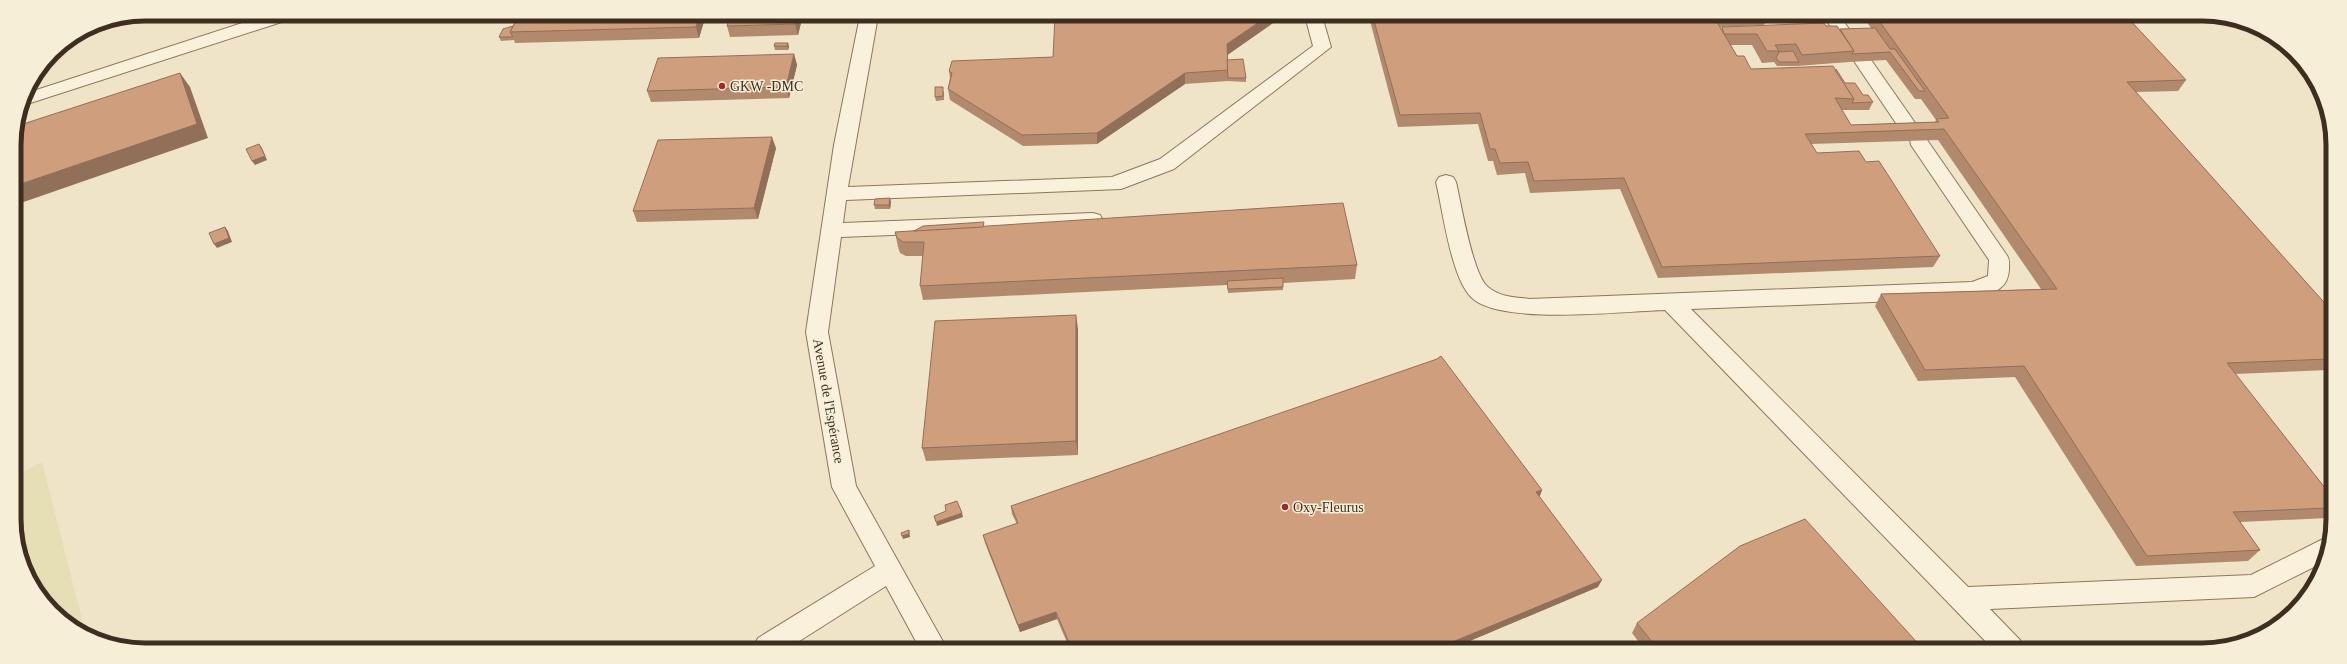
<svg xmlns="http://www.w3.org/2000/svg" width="2347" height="664" font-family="Georgia,serif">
	<rect width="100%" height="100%" fill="#f0e4c8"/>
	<path fill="#e6deb5" d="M 42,462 L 86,635 L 79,632 L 47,605 L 16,544 L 16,476 Z"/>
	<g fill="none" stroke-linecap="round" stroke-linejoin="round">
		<defs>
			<g id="minor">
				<path d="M 270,14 L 296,14 L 294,18 L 21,106 L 24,94 Z"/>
				<path d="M 860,16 L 878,16 L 848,187 L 1112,177 L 1160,159 L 1313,46 L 1305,16 L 1322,16 L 1331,47 L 1174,169 L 1121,189 L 846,200 L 843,223 L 1093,213 L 1100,215 L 1103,220 L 1100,225 L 1093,227 L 841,237 L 828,332 L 856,486 L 946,647 L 919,647 L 886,586 L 790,647 L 754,647 L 758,638 L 875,566 L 832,487 L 806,332 L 834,145 Z"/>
				<path d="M 1825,18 L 1841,18 L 1855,37 L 1852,41 L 1840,41 Z"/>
				<path d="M 1863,56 L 1869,57 L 1920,130 L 1921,136 L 1925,137 L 2006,254 C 2010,259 2009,263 2009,269 C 2008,290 1994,292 1975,298 L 1691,309 L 1968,587 L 2251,575 L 2329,536 L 2329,552 L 2324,562 L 2254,597 L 1990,609 L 2020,640 L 2024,649 L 1993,649 L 1665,310 C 1625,311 1499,326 1471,297 C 1451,277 1443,211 1436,182 L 1439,177 L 1446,175 L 1453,177 L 1456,182 C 1461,203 1473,276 1488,287 C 1499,297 1515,297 1529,299 L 1972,282 L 1988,276 L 1989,260 L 1911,145 L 1910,139 L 1906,138 L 1854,61 L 1857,57 Z"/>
			</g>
		</defs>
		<use href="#minor" stroke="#8d765c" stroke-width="2"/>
		<use href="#minor" fill="#faf1dc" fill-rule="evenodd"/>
	</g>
	<g fill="#b2896c" fill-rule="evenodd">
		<path d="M 706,15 L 699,38 L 515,43 L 514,40 L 501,41 L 499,37 L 513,26 Z"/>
		<path d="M 803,15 L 798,35 L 730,37 L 727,26 Z"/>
		<path d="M 1065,16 L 1283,16 L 1227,55 L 1227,60 L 1246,78 L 1246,82 L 1228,81 L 1185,84 L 1097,144 L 1023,146 L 950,100 L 948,89 L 950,78 L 949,71 L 1053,57 L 1063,17 Z"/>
		<path d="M 1369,17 L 1768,17 L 1764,25 L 1720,27 L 1722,29 L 1722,27 L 1826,26 L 1840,29 L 1871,28 L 1864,18 L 2128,18 L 2186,80 L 2178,91 L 2136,92 L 2330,309 L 2329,370 L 2235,374 L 2329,493 L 2329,517 L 2328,518 L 2240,522 L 2260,550 L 2248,561 L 2136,566 L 2015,377 L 1918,381 L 1875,306 L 1881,294 L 2041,289 L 1938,140 L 1811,144 L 1817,153 L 1866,162 L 1940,256 L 1933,267 L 1658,278 L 1620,189 L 1530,193 L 1525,173 L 1497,175 L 1493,161 L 1488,161 L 1478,124 L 1398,127 ZM 1731,45 L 1752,45 L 1762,63 L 1774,62 L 1777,66 L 1797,66 L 1849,62 L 1886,60 L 1915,99 L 1921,99 L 1936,120 L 1935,122 L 1851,125 L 1842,110 L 1869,110 L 1873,102 L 1863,95 L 1845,83 L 1751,69 L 1737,56 Z"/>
		<path d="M 788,43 L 789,47 L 788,50 L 775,50 L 774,46 Z"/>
		<path d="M 794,54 L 797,65 L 789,98 L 651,102 L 647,91 Z"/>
		<path d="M 944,91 L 944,100 L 936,101 L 935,97 Z"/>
		<path d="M 776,148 L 758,219 L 637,222 L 633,211 Z"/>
		<path d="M 891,202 L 890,209 L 875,209 L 874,205 Z"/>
		<path d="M 984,227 L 1357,265 L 1355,279 L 1283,283 L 1283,290 L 1228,293 L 1227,285 L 923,300 L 920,286 L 923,256 L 906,256 L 900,253 L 898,247 L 895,232 Z"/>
		<path d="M 1078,329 L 1078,455 L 926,461 L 922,448 Z"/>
		<path d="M 1542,490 L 1539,497 L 1598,587 L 1453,648 L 1069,647 L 1057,619 L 1020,632 L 985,543 L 983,535 L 1017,524 L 1012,514 L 1011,506 Z"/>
		<path d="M 1637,623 L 1923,649 L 1644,649 L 1632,633 Z"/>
	</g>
	<g fill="#916f58">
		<path d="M 699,15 L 706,15 L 699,38 L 696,27 Z"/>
		<path d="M 798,15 L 803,15 L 798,35 L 795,24 Z"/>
		<path d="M 1268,16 L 1283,16 L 1226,56 L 1227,44 Z"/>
		<path d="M 788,43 L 789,47 L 788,50 L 787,46 Z"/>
		<path d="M 794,54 L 797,65 L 789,98 L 786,87 Z"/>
		<path d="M 180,73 L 190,87 L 208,138 L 15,205 L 15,186 Z"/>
		<path d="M 1185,73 L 1185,84 L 1097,144 L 1097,133 Z"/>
		<path d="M 772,137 L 776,148 L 758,219 L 754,208 Z"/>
		<path d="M 259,144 L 262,148 L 267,160 L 255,165 L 252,161 Z"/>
		<path d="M 890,198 L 891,202 L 890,209 L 889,205 Z"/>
		<path d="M 225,227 L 228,231 L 232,242 L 217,248 L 214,244 Z"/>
		<path d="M 1076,315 L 1078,329 L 1078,455 L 1076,441 Z"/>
		<path d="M 1542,490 L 1539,498 L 1536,492 Z"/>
		<path d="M 962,513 L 963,517 L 937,526 L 936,522 Z"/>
		<path d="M 909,530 L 910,537 L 903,539 L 902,536 Z"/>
		<path d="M 1602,580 L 1598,587 L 1453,648 L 1438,648 Z"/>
		<path d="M 1056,612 L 1057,619 L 1020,632 L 1018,625 Z"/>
	</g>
	<g fill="#cf9f7d" stroke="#916f58">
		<path d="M 519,15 L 699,15 L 696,27 L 510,32 Z"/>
		<path d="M 730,15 L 798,15 L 795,24 L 727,26 Z"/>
		<path d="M 1055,16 L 1059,16 L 1063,17 L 1065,16 L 1268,16 L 1227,44 L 1228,70 L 1185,73 L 1097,133 L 1022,135 L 948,89 L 952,73 L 949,71 L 952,61 L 1053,57 Z"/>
		<path d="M 1373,17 L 1714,17 L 1724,34 L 1722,27 L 1824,23 L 1826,26 L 1837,26 L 1854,51 L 1802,55 L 1796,44 L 1775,45 L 1779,51 L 1767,51 L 1757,34 L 1724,34 L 1737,56 L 1744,56 L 1751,69 L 1833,66 L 1854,99 L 1835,98 L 1851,125 L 1939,122 L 1936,119 L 1949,118 L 1877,18 L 2128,18 L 2186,80 L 2127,82 L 2330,309 L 2329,359 L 2227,363 L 2329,493 L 2329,508 L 2233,512 L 2260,550 L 2147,556 L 2024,366 L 1925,370 L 1881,294 L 2057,289 L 1944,129 L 1805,134 L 1817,153 L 1859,151 L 1866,162 L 1879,161 L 1940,256 L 1662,267 L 1624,178 L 1534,181 L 1528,162 L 1500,163 L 1495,149 L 1490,149 L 1480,113 L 1400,115 Z"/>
		<path d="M 513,26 L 510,32 L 513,37 L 499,37 L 503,29 Z"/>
		<path d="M 1875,28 L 1890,49 L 1895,49 L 1925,91 L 1919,91 L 1890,52 L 1852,54 L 1854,51 L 1840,29 Z"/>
		<path d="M 775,43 L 788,43 L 787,46 L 774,46 Z"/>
		<path d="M 1793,51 L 1799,62 L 1779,62 L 1776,58 L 1779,52 Z"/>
		<path d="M 794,54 L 786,87 L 647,91 L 658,58 Z"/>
		<path d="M 1243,59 L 1246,78 L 1228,78 L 1227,60 Z"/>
		<path d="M 1836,69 L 1845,83 L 1855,83 L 1863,95 L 1868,95 L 1873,102 L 1852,103 L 1854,99 L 1835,70 Z"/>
		<path d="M 180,73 L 197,124 L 15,186 L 14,137 L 17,126 Z"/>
		<path d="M 935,87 L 943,87 L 943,96 L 935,97 Z"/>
		<path d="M 772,137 L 754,208 L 633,211 L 658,140 Z"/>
		<path d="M 259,144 L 265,156 L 252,161 L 246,149 Z"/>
		<path d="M 890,198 L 889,205 L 874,205 L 875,199 Z"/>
		<path d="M 1343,203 L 1357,265 L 920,286 L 924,242 L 903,242 L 897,238 L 895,232 Z"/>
		<path d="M 984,222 L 983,227 L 914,231 L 923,226 Z"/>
		<path d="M 225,227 L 229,238 L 214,244 L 209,233 Z"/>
		<path d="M 1283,278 L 1283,287 L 1228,289 L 1227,281 Z"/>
		<path d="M 1076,315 L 1076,441 L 922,448 L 935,321 Z"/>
		<path d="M 1441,356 L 1542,490 L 1536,492 L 1602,580 L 1438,648 L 1071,647 L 1056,612 L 1018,625 L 983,535 L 1018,523 L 1011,506 L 1437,359 Z"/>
		<path d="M 957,501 L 962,513 L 936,522 L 934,516 L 946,511 L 945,505 Z"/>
		<path d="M 1805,519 L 1923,649 L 1653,649 L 1656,647 L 1637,623 L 1740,546 Z"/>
		<path d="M 909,530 L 909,534 L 902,536 L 901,533 Z"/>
	</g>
	<g fill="#9e2a2b" stroke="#f7eed8" stroke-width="1.5">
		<circle cx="722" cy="86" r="4"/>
		<circle cx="1285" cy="507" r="4"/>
	</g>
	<g text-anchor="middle" stroke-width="3" stroke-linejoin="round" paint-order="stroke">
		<g font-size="14" fill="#3d2e20" stroke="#f7eed8" text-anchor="start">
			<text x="730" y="91">GKW -DMC</text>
			<text x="1293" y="512">Oxy-Fleurus</text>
		</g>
		<g font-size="14" fill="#3d2e20" stroke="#f7eed8">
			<text transform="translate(829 401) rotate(80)" y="5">Avenue de l'Espérance</text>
		</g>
	</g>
	<path d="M0 0H2347V664H0ZM145 21H2202A124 124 0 0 1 2326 145V519A124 124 0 0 1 2202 643H145A124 124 0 0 1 21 519V145A124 124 0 0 1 145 21Z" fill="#f7eed8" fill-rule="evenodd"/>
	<path fill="none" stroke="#3d2e20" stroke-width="5" d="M145 21H2202A124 124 0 0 1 2326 145V519A124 124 0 0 1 2202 643H145A124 124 0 0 1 21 519V145A124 124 0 0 1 145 21Z"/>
</svg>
